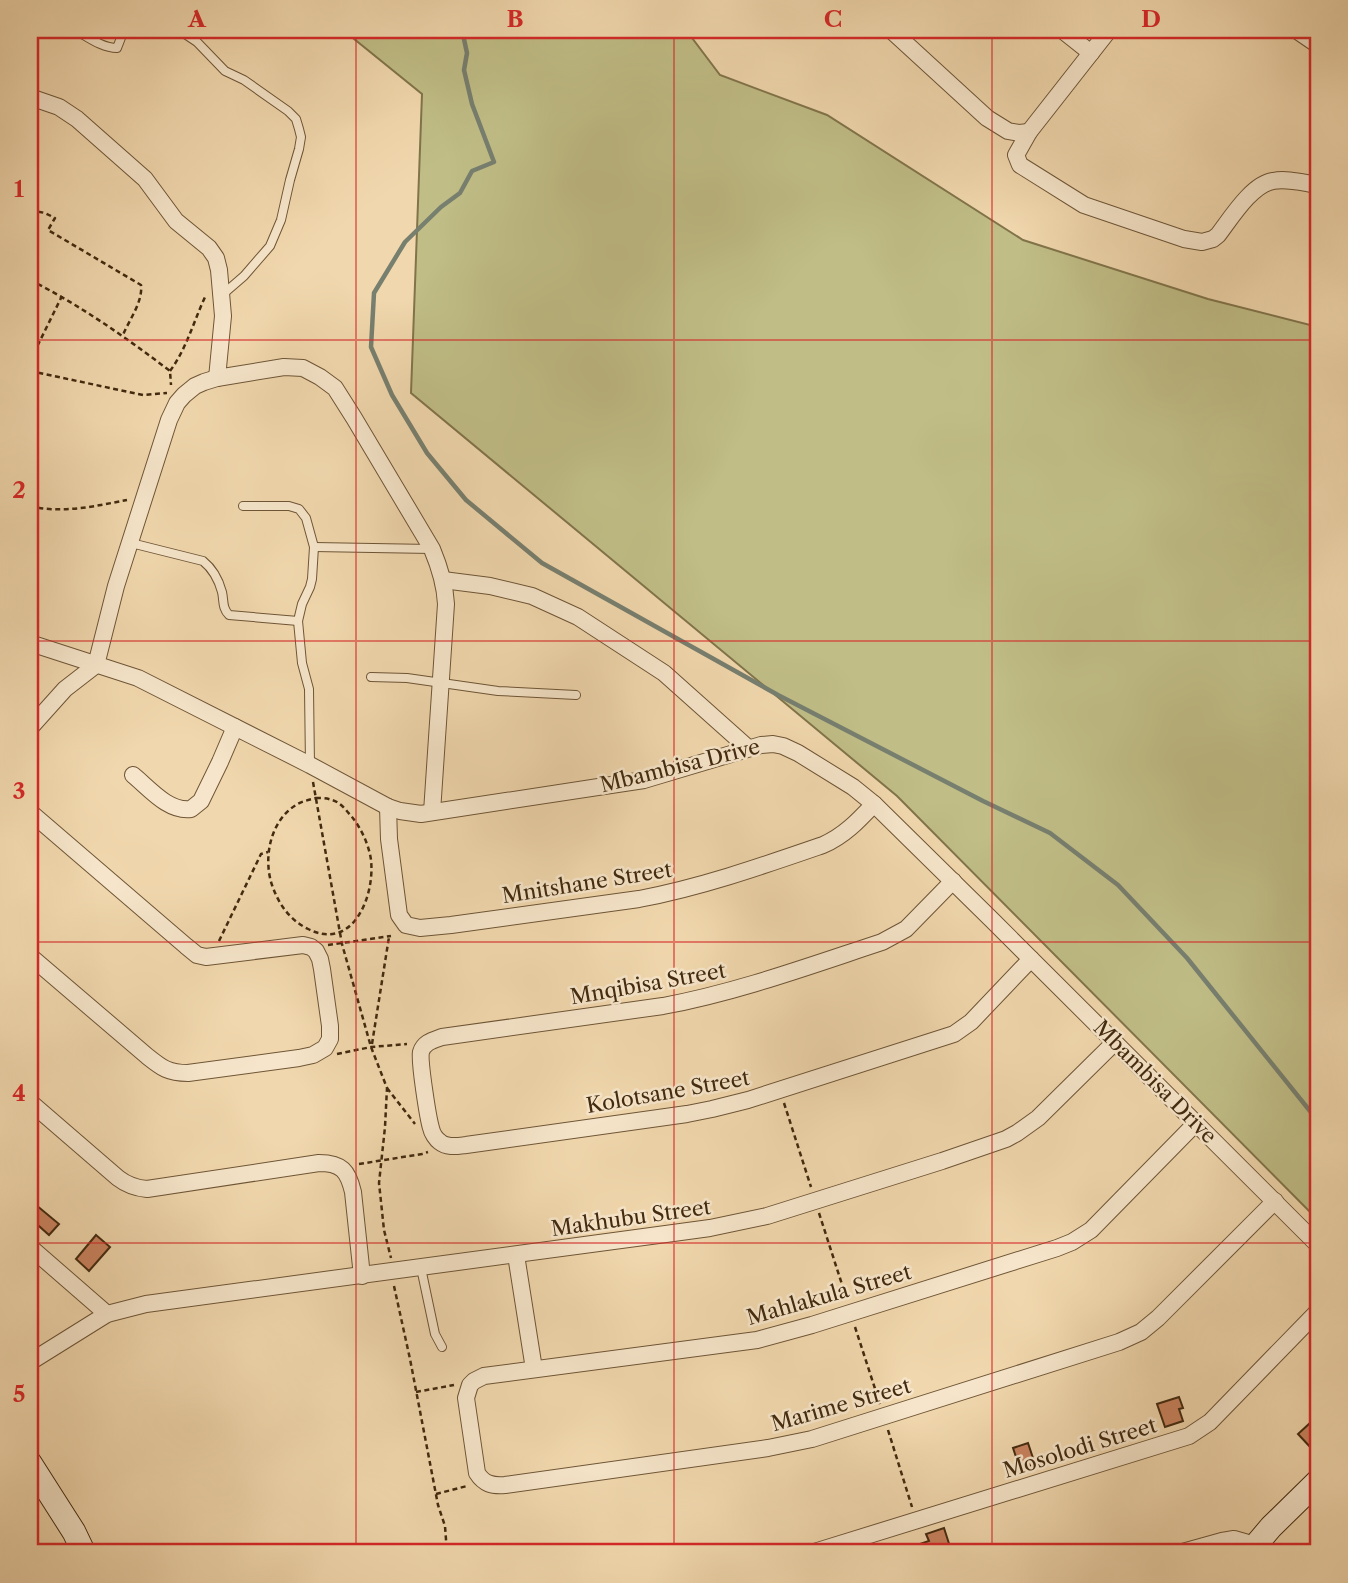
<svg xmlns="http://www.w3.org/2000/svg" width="1348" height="1583" font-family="'Libre Caslon Text',serif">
	<rect width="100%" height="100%" fill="#f1d7ad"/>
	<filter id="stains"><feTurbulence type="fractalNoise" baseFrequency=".00286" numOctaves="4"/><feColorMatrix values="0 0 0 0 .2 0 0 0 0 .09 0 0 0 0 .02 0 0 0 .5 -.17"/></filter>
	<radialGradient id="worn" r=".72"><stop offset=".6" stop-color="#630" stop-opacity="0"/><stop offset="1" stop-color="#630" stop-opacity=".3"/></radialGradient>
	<path fill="#c0bd86" stroke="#81744a" stroke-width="2" d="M 343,30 L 686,30 L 720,75 L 827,115 L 1023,240 L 1208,299 L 1318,327 L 1318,1220 L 897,796 L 411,393 L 422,94 Z"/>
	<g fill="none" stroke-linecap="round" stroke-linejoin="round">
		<path stroke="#777f6f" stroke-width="4.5" d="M 462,30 L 467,53 L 464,70 L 472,104 L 494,162 L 472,171 L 460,193 L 441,207 L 405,242 L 374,293 L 371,347 L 392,395 L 427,453 L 466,500 L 542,563 L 778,695 L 983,801 L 1050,833 L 1118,885 L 1187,958 L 1318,1121"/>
	</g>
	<g fill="#ca835f" stroke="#422a0f" stroke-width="2">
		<path d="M 30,1200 L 59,1224 L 49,1235 L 30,1218 Z"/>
		<path d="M 96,1235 L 110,1247 L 89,1271 L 76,1259 Z"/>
		<path d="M 1179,1397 L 1183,1408 L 1179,1409 L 1183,1421 L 1165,1427 L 1157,1404 Z"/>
		<path d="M 1310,1423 L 1318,1432 L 1318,1443 L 1312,1449 L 1298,1434 Z"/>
		<path d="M 1028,1443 L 1035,1464 L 1020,1469 L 1013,1448 Z"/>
		<path d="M 944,1528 L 952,1553 L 899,1553 L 899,1551 L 929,1541 L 926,1534 Z"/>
	</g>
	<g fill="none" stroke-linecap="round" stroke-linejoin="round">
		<defs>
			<g id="lane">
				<path d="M 75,30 C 88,37 102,48 117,48 L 124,30"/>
				<path d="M 179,30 L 197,42 L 225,71 L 244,80 L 288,111 L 296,119 L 299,129 L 301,137 L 299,149 L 290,180 L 281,220 L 270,246 L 244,276 L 222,295"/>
				<path d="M 131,543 L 203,561 C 213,569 219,581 222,592 C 224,601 222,608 229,615 L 298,621 L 302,604 L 310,587 L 312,579 L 314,547 L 306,518 L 299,509 L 289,506 L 243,506"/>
				<path d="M 314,547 L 432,549"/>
				<path d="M 298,621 L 302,663 L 309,689 L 310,765"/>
				<path d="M 371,677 L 407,678 L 498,691 L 576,695"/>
				<path d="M 421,1268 L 435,1334 L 442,1347"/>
			</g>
			<g id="street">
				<path d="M 891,30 L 987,118 L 1008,131 L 1019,133 L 1029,132"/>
				<path d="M 1062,30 L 1091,53"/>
				<path d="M 1109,30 L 1029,132 L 1016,155 L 1020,165 L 1084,205 L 1184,239 L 1202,242 L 1213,239 L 1218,235 C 1231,218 1252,184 1273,181 C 1287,178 1304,183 1318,185"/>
				<path d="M 1296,30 L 1318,45"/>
				<path d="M 30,97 L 59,107 L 77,119 L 145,179 L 176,221 L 209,248 L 216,258 L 219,270 L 223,316 L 217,378"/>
				<path d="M 443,580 L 490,586 L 532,596 L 578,617 L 664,673 L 748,748"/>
				<path d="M 30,643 L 138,678 L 310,765 L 388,807 L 400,811 L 421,814 L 644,780 L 761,745 L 773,744 L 783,746 L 798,753 L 853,787 L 874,804 L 992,920 L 1318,1245"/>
				<path d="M 96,665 L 116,586 L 169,420 L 177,403 L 184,395 L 195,386 L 204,382 L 217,378 L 284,367 L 303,368 L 320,377 L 335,388 L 354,418 L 432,549 C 440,568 445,584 446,604 L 432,812"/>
				<path d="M 30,728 L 65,689 L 96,665"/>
				<path d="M 133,775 C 149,788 168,812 191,809 L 201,801 L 220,762 L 235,727"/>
				<path d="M 388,807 L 389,839 L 399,915 L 406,925 L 420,928 L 451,925 L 639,899 C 702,887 762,866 823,845 C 844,836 858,821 874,804"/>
				<path d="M 30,812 L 186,946 L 197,955 L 206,957 L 303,945 L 311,947 L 316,951 L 320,959 L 322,969 L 330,1026 L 330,1039 L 325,1048 L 313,1055 L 299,1058 L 188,1073 C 168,1073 162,1068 147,1056 L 30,956"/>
				<path d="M 953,881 L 906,929 L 882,942 C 809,966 738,992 663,1006 L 442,1037 C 434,1040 424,1042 421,1052 C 419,1061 428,1118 431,1128 C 432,1133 436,1139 440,1142 C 447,1148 457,1146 466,1145 L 687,1114 L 712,1109 L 748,1100 L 954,1034 L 971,1022 L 1031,959"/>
				<path d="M 30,1102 L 118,1178 C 127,1185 135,1188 147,1189 L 319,1163 C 342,1163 348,1171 353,1192 L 362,1276"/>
				<path d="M 1196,1123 L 1091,1230 L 1072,1242 L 1057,1248 L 812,1325 L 757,1340 L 484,1376 L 474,1381 L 470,1385 L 466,1398 L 477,1473 C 484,1484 492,1486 505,1485 L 768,1448 L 812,1439 L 1119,1342 L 1141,1332 L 1158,1318 L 1275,1201"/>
				<path d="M 30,1247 L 107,1314"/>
				<path d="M 516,1255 L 534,1369"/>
				<path d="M 30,1362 L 107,1314 L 146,1304 L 651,1236 L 710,1228 L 767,1216 L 942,1161 L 1006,1139 L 1017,1133 L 1038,1118 L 1115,1042"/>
				<path d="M 811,1553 L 1189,1436 L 1210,1422 L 1318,1311"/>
				<path d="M 1179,1553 L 1222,1541 L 1234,1539 L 1255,1545"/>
			</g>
			<g id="secondary">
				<path d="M 30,1463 L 74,1532 L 84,1553"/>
				<path d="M 1249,1553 L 1271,1527 L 1318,1481"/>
			</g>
		</defs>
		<use href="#lane" stroke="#6e5536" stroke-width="10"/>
		<use href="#street" stroke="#6e5536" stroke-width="18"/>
		<use href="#secondary" stroke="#422a0f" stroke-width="25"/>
		<g stroke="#422a0f" stroke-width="2.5" stroke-dasharray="5 3.5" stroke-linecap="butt">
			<path d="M 30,210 L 45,213 L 55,218 L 48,230 L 141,285 C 143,302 129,320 123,335"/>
			<path d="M 30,280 C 80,305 125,337 170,371 L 171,385"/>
			<path d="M 30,361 L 62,296"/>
			<path d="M 30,371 L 143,395 L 167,393"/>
			<path d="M 170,371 C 187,348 194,320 206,295"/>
			<path d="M 30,506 C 61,514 96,506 127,500"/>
			<path d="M 313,782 L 342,944 L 371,1047 L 387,1088 L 385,1127 L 379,1183 L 384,1230 L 391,1258"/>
			<path d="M 316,798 C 321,798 327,798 332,800 C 340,802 346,810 352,817 C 361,828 369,845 371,860 C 375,896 353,952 308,929 C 290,920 279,905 272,885 C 263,858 270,821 296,805 C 302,801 309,800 316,798 Z"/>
			<path d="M 219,941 L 261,854 L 268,852"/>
			<path d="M 328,945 L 391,936"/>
			<path d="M 372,1044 L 389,937"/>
			<path d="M 337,1054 L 371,1047 L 407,1044"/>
			<path d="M 387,1088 L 415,1124"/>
			<path d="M 784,1103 L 811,1187"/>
			<path d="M 359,1164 L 422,1154 L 428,1152"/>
			<path d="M 819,1213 L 847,1300"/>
			<path d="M 394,1286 L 410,1359 L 438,1505 L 445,1526 L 447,1553"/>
			<path d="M 855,1327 L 880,1404"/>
			<path d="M 416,1392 L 454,1385"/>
			<path d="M 888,1430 L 912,1507"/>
			<path d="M 436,1494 L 467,1486"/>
		</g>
		<use href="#lane" stroke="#f6e5ca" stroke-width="8"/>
		<use href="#street" stroke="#f6e5ca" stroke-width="16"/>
		<use href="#secondary" stroke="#f6e5ca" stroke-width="23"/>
	</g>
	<path fill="none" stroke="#d62828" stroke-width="2" stroke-opacity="0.55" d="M 356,30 L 356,1553M 674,30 L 674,1553M 992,30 L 992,1553M 30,340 L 1318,340M 30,641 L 1318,641M 30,942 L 1318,942M 30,1243 L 1318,1243"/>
	<g text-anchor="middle" stroke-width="5" stroke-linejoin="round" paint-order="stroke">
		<g font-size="21" fill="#422a0f" stroke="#f6e5ca">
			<text transform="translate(680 766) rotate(-14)" y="7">Mbambisa Drive</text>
			<text transform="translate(587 883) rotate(-9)" y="7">Mnitshane Street</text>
			<text transform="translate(648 984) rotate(-10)" y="7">Mnqibisa Street</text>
			<text transform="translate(1155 1082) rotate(45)" y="7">Mbambisa Drive</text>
			<text transform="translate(668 1092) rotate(-10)" y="7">Kolotsane Street</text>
			<text transform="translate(631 1218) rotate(-8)" y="7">Makhubu Street</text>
			<text transform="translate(829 1295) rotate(-16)" y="7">Mahlakula Street</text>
			<text transform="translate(841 1405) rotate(-16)" y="7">Marime Street</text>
			<text transform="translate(1080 1448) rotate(-17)" y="7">Mosolodi Street</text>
		</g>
	</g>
	<rect width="1348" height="1583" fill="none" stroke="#f1d7ad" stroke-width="77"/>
	<rect x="38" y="38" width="1272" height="1506" fill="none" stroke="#d62828" stroke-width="2.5"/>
	<g font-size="23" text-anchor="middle" font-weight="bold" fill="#d62828">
		<text x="197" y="27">A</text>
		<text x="515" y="27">B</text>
		<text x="833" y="27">C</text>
		<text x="1151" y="27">D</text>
		<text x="19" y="197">1</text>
		<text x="19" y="498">2</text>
		<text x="19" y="799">3</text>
		<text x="19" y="1101">4</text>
		<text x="19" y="1402">5</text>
	</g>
	<rect width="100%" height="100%" filter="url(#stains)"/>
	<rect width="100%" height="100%" fill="url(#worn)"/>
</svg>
